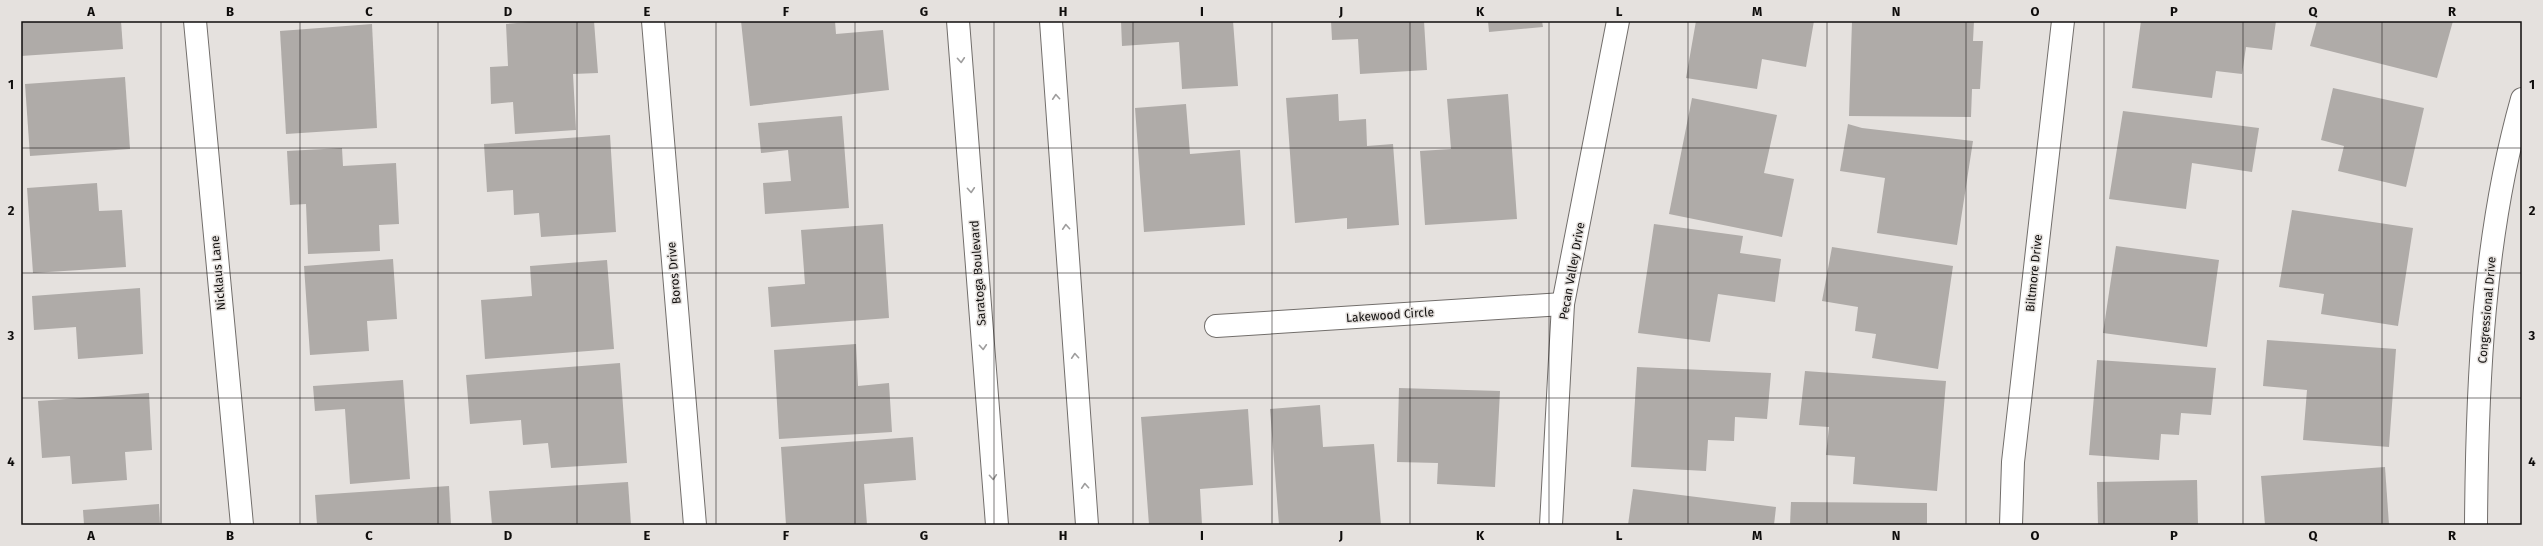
<svg xmlns="http://www.w3.org/2000/svg" width="2543" height="546" font-family="'Fira Sans',sans-serif">
	<rect width="100%" height="100%" fill="#e5e1de"/>
	<g fill="#afaba8">
		<path d="M 21,21 L 121,21 L 123,49 L 21,56 Z"/>
		<path d="M 541,21 L 594,21 L 598,73 L 573,74 L 576,130 L 515,134 L 513,102 L 491,104 L 490,67 L 508,66 L 506,24 Z"/>
		<path d="M 741,21 L 835,21 L 836,34 L 883,30 L 889,90 L 750,106 Z"/>
		<path d="M 1121,21 L 1233,21 L 1238,86 L 1182,89 L 1179,42 L 1122,46 Z"/>
		<path d="M 1331,21 L 1424,21 L 1427,70 L 1360,74 L 1358,39 L 1332,40 Z"/>
		<path d="M 1488,21 L 1542,21 L 1543,27 L 1489,32 Z"/>
		<path d="M 1696,21 L 1814,21 L 1806,67 L 1762,59 L 1757,89 L 1686,78 Z"/>
		<path d="M 1852,21 L 1974,21 L 1973,41 L 1983,41 L 1980,89 L 1972,89 L 1971,117 L 1849,116 Z"/>
		<path d="M 2141,21 L 2276,21 L 2272,50 L 2246,47 L 2242,74 L 2216,71 L 2212,98 L 2132,88 Z"/>
		<path d="M 2317,21 L 2453,21 L 2437,78 L 2310,46 Z"/>
		<path d="M 372,24 L 377,128 L 286,134 L 280,31 Z"/>
		<path d="M 125,77 L 130,149 L 30,156 L 25,84 Z"/>
		<path d="M 2333,88 L 2424,108 L 2406,187 L 2338,171 L 2344,146 L 2321,140 Z"/>
		<path d="M 1338,94 L 1339,121 L 1366,119 L 1367,146 L 1393,144 L 1399,225 L 1347,229 L 1347,218 L 1295,223 L 1286,98 Z"/>
		<path d="M 1508,94 L 1517,219 L 1425,225 L 1420,151 L 1451,149 L 1447,99 Z"/>
		<path d="M 1692,98 L 1777,115 L 1764,173 L 1794,179 L 1782,237 L 1669,214 Z"/>
		<path d="M 1186,104 L 1190,154 L 1240,150 L 1245,225 L 1144,232 L 1135,108 Z"/>
		<path d="M 2123,111 L 2259,128 L 2252,172 L 2192,163 L 2186,209 L 2109,199 Z"/>
		<path d="M 842,116 L 849,208 L 765,214 L 763,183 L 791,181 L 788,150 L 761,153 L 758,123 Z"/>
		<path d="M 1848,124 L 1862,128 L 1973,141 L 1957,245 L 1877,233 L 1885,178 L 1840,171 Z"/>
		<path d="M 610,135 L 616,232 L 541,237 L 539,213 L 514,215 L 513,190 L 487,192 L 484,144 Z"/>
		<path d="M 342,148 L 343,166 L 396,163 L 399,224 L 379,225 L 380,251 L 308,254 L 306,204 L 290,205 L 287,151 Z"/>
		<path d="M 97,183 L 99,211 L 122,210 L 126,267 L 33,273 L 27,188 Z"/>
		<path d="M 2292,210 L 2413,228 L 2398,326 L 2321,314 L 2324,294 L 2279,287 Z"/>
		<path d="M 883,224 L 889,318 L 771,327 L 768,287 L 805,284 L 801,230 Z"/>
		<path d="M 1654,224 L 1743,236 L 1740,253 L 1781,259 L 1775,302 L 1718,294 L 1710,342 L 1638,333 Z"/>
		<path d="M 2116,246 L 2219,260 L 2207,347 L 2103,333 Z"/>
		<path d="M 1832,247 L 1953,266 L 1938,369 L 1872,358 L 1876,334 L 1855,331 L 1858,307 L 1822,301 Z"/>
		<path d="M 393,259 L 397,319 L 367,321 L 369,351 L 310,355 L 304,266 Z"/>
		<path d="M 607,260 L 614,349 L 485,359 L 481,300 L 532,296 L 530,266 Z"/>
		<path d="M 140,288 L 143,354 L 78,359 L 76,327 L 34,330 L 32,296 Z"/>
		<path d="M 2267,340 L 2396,349 L 2389,447 L 2303,440 L 2307,390 L 2263,386 Z"/>
		<path d="M 856,344 L 858,386 L 889,383 L 892,432 L 779,439 L 774,350 Z"/>
		<path d="M 2097,360 L 2216,368 L 2211,415 L 2181,413 L 2179,435 L 2161,434 L 2159,460 L 2089,455 Z"/>
		<path d="M 620,363 L 627,463 L 551,468 L 548,443 L 523,445 L 521,420 L 470,424 L 466,375 Z"/>
		<path d="M 1637,367 L 1771,373 L 1767,419 L 1735,417 L 1734,441 L 1708,440 L 1706,471 L 1631,467 Z"/>
		<path d="M 1805,371 L 1946,381 L 1937,491 L 1853,484 L 1855,457 L 1826,455 L 1829,427 L 1799,425 Z"/>
		<path d="M 403,380 L 410,479 L 350,484 L 345,409 L 315,411 L 313,386 Z"/>
		<path d="M 1399,388 L 1500,391 L 1495,487 L 1437,484 L 1438,463 L 1397,462 Z"/>
		<path d="M 149,393 L 152,450 L 125,452 L 127,480 L 72,484 L 70,456 L 42,458 L 38,401 Z"/>
		<path d="M 1320,405 L 1323,447 L 1374,444 L 1381,525 L 1279,525 L 1270,409 Z"/>
		<path d="M 1248,409 L 1253,485 L 1200,489 L 1202,525 L 1149,525 L 1141,417 Z"/>
		<path d="M 913,437 L 916,480 L 864,484 L 867,525 L 786,525 L 781,447 Z"/>
		<path d="M 2385,467 L 2389,525 L 2265,525 L 2261,476 Z"/>
		<path d="M 2197,480 L 2198,525 L 2098,525 L 2097,482 Z"/>
		<path d="M 628,482 L 631,525 L 492,525 L 489,491 Z"/>
		<path d="M 449,486 L 451,525 L 317,525 L 315,495 Z"/>
		<path d="M 1633,489 L 1776,507 L 1774,525 L 1628,525 Z"/>
		<path d="M 1791,502 L 1927,503 L 1927,525 L 1790,525 Z"/>
		<path d="M 159,504 L 160,525 L 84,525 L 83,510 Z"/>
	</g>
	<g fill="none" stroke-linecap="round" stroke-linejoin="round">
		<defs>
			<g id="minor">
				<path d="M 195,21 L 242,525"/>
				<path d="M 653,21 L 695,525"/>
				<path d="M 1216,326 L 1563,304"/>
				<path d="M 1551,525 L 1563,304 L 1618,21"/>
				<path d="M 2011,525 L 2013,462 L 2063,21"/>
				<path d="M 2476,525 C 2477,383 2483,237 2522,99"/>
			</g>
			<g id="secondary">
				<path d="M 958,21 L 997,525"/>
				<path d="M 1051,21 L 1087,525"/>
			</g>
		</defs>
		<use href="#minor" stroke="#726e6b" stroke-width="24"/>
		<use href="#secondary" stroke="#726e6b" stroke-width="24"/>
		<use href="#minor" stroke="#fff" stroke-width="22"/>
		<use href="#secondary" stroke="#fff" stroke-width="22"/>
	</g>
	<defs><path id="oneway-chevron" d="M-2-3.5L2.5 0L-2 3.5" fill="none" stroke-width="1.6" stroke-linecap="round" stroke-linejoin="round"/></defs>
	<g stroke="#9f9e9e">
		<use href="#oneway-chevron" transform="translate(961 60) rotate(86)"/>
		<use href="#oneway-chevron" transform="translate(1056 97) rotate(-94)"/>
		<use href="#oneway-chevron" transform="translate(971 190) rotate(86)"/>
		<use href="#oneway-chevron" transform="translate(1066 227) rotate(-94)"/>
		<use href="#oneway-chevron" transform="translate(983 347) rotate(86)"/>
		<use href="#oneway-chevron" transform="translate(1075 356) rotate(-94)"/>
		<use href="#oneway-chevron" transform="translate(993 477) rotate(86)"/>
		<use href="#oneway-chevron" transform="translate(1085 486) rotate(-94)"/>
	</g>
	<path fill="none" stroke="#0f0d0c" stroke-width="1" stroke-opacity="0.55" d="M 161,21 L 161,525M 300,21 L 300,525M 438,21 L 438,525M 577,21 L 577,525M 716,21 L 716,525M 855,21 L 855,525M 994,21 L 994,525M 1133,21 L 1133,525M 1272,21 L 1272,525M 1410,21 L 1410,525M 1549,21 L 1549,525M 1688,21 L 1688,525M 1827,21 L 1827,525M 1966,21 L 1966,525M 2104,21 L 2104,525M 2243,21 L 2243,525M 2382,21 L 2382,525M 21,148 L 2522,148M 21,273 L 2522,273M 21,398 L 2522,398"/>
	<g text-anchor="middle" stroke-width="3" stroke-linejoin="round" paint-order="stroke">
		<g font-size="12" fill="#0f0d0c" stroke="#e5e1de">
			<text transform="translate(1572 271) rotate(-80)" y="4">Pecan Valley Drive</text>
			<text transform="translate(218 273) rotate(-95)" y="4">Nicklaus Lane</text>
			<text transform="translate(674 273) rotate(-95)" y="4">Boros Drive</text>
			<text transform="translate(978 273) rotate(-94)" y="4">Saratoga Boulevard</text>
			<text transform="translate(2034 273) rotate(-84)" y="4">Biltmore Drive</text>
			<text transform="translate(2487 310) rotate(-85)" y="4">Congressional Drive</text>
			<text transform="translate(1390 315) rotate(-4)" y="4">Lakewood Circle</text>
		</g>
	</g>
	<rect width="2543" height="546" fill="none" stroke="#e5e1de" stroke-width="44"/>
	<rect x="22" y="22" width="2499" height="502" fill="none" stroke="#0f0d0c" stroke-width="1.5"/>
	<g font-size="13" text-anchor="middle" font-weight="bold" fill="#0f0d0c">
		<text x="91" y="16">A</text>
		<text x="230" y="16">B</text>
		<text x="369" y="16">C</text>
		<text x="508" y="16">D</text>
		<text x="647" y="16">E</text>
		<text x="786" y="16">F</text>
		<text x="924" y="16">G</text>
		<text x="1063" y="16">H</text>
		<text x="1202" y="16">I</text>
		<text x="1341" y="16">J</text>
		<text x="1480" y="16">K</text>
		<text x="1619" y="16">L</text>
		<text x="1757" y="16">M</text>
		<text x="1896" y="16">N</text>
		<text x="2035" y="16">O</text>
		<text x="2174" y="16">P</text>
		<text x="2313" y="16">Q</text>
		<text x="2452" y="16">R</text>
		<text x="11" y="89">1</text>
		<text x="2532" y="89">1</text>
		<text x="11" y="215">2</text>
		<text x="2532" y="215">2</text>
		<text x="11" y="340">3</text>
		<text x="2532" y="340">3</text>
		<text x="11" y="466">4</text>
		<text x="2532" y="466">4</text>
		<text x="91" y="540">A</text>
		<text x="230" y="540">B</text>
		<text x="369" y="540">C</text>
		<text x="508" y="540">D</text>
		<text x="647" y="540">E</text>
		<text x="786" y="540">F</text>
		<text x="924" y="540">G</text>
		<text x="1063" y="540">H</text>
		<text x="1202" y="540">I</text>
		<text x="1341" y="540">J</text>
		<text x="1480" y="540">K</text>
		<text x="1619" y="540">L</text>
		<text x="1757" y="540">M</text>
		<text x="1896" y="540">N</text>
		<text x="2035" y="540">O</text>
		<text x="2174" y="540">P</text>
		<text x="2313" y="540">Q</text>
		<text x="2452" y="540">R</text>
	</g>
</svg>
